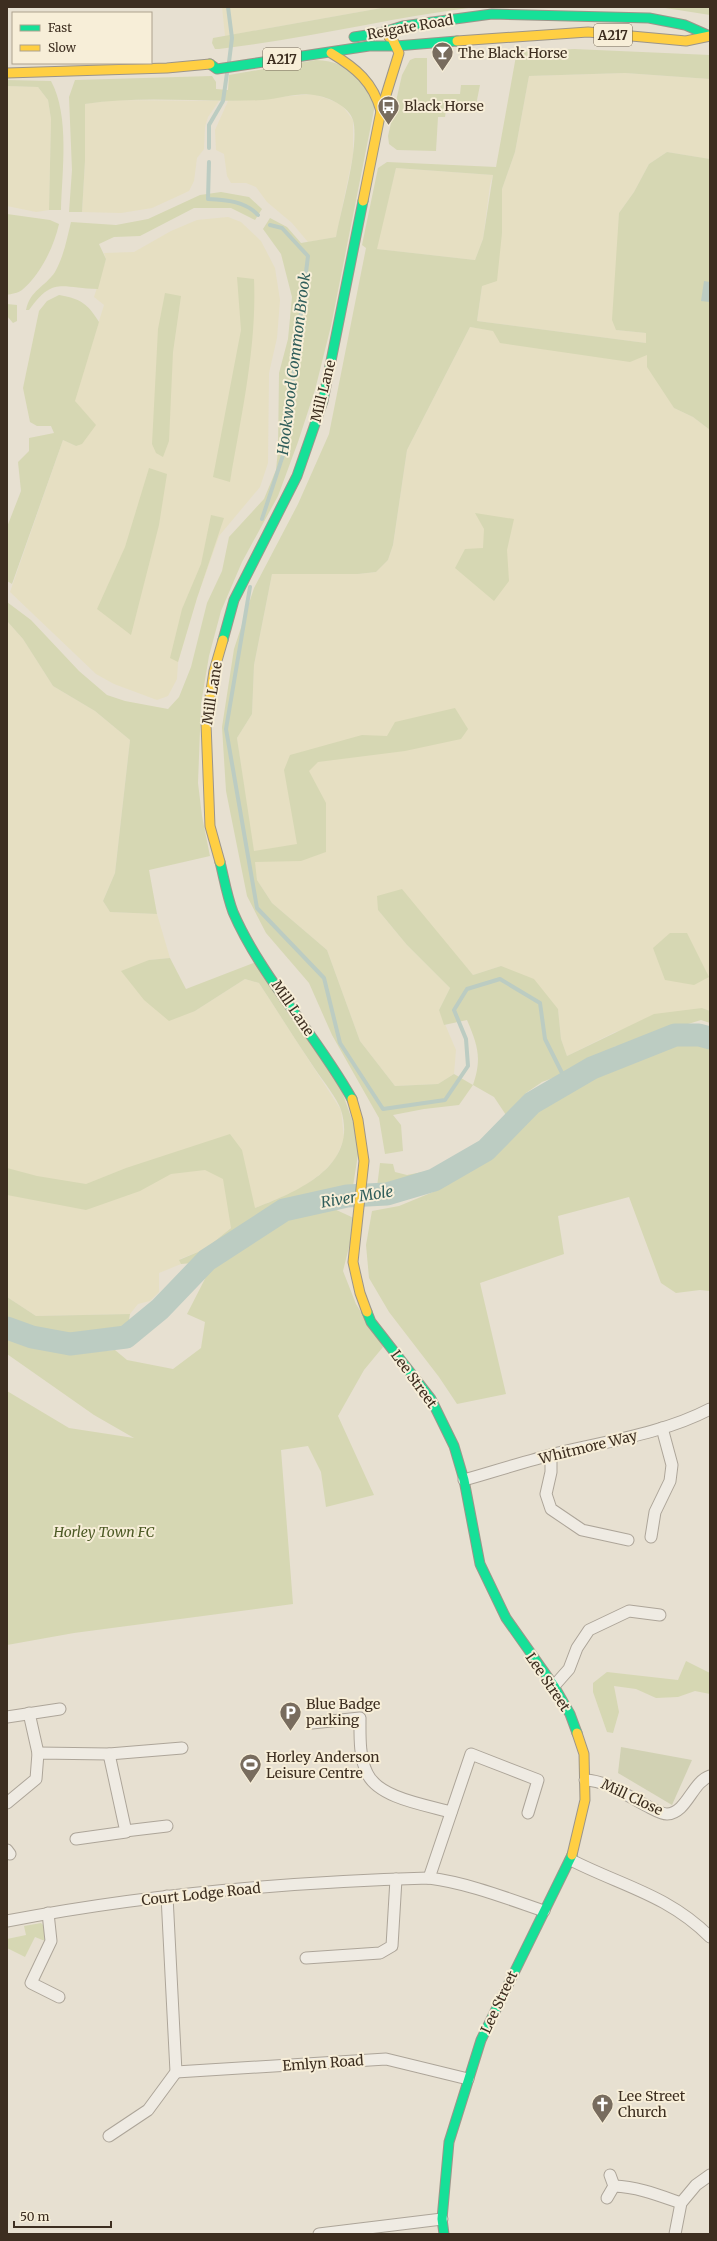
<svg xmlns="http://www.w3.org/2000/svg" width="717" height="2241" font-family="Merriweather,serif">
	<rect width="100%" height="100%" fill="#e7e0d1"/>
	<g fill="#e6dfc2">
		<path d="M 222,7 L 387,7 L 225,36 Z"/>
		<path d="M 625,73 L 710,79 L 710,159 L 667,152 L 649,164 L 634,192 L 619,213 L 616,330 L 646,333 L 646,343 L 477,321 L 482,286 L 502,233 L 502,189 L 515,152 L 529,76 Z"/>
		<path d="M 7,86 L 38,87 L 48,100 L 51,119 L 49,210 L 36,212 L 7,206 Z"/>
		<path d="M 314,94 L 341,104 L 353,120 L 353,155 L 336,237 L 308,242 L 292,223 L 267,202 L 256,187 L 246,183 L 231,183 L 227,176 L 224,154 L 216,150 L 215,130 L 228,101 Z"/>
		<path d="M 112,100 L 219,101 L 208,117 L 205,127 L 204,149 L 197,158 L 194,181 L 189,191 L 152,208 L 121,213 L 82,212 L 85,161 L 85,104 Z"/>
		<path d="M 396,168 L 493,175 L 490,185 L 483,239 L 475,260 L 376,249 Z"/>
		<path d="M 228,217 L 241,222 L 261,241 L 275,268 L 280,300 L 277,338 L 269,373 L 268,463 L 260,487 L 219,536 L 197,598 L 178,662 L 177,679 L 168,696 L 157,700 L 114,684 L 96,674 L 10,592 L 63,440 L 76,446 L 74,401 L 104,305 L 94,297 L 106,259 L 104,253 L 134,252 L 171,231 L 197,220 Z"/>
		<path d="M 470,327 L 647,355 L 674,408 L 693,417 L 710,430 L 710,1011 L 702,1008 L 615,1032 L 567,1056 L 561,1039 L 558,1009 L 501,966 L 473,975 L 446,944 L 378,910 L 407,945 L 450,988 L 439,1010 L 456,1050 L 454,1074 L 438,1084 L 395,1086 L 360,1041 L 327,950 L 272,903 L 257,880 L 237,738 L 252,714 L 254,665 L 272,574 L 358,574 L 376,572 L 388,560 L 393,545 L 407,450 Z"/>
		<path d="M 7,621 L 23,639 L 53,686 L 95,711 L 130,740 L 115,873 L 103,901 L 110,912 L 157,914 L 170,958 L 149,960 L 195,1011 L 245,979 L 259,983 L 341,1110 L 344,1139 L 336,1158 L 323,1172 L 299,1190 L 255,1208 L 205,1249 L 180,1259 L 181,1264 L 159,1273 L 159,1292 L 150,1301 L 138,1304 L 130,1314 L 36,1316 L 7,1297 Z"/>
	</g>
	<g fill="#d6d7b3" fill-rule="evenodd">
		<path d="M 387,7 L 475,7 C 389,18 305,39 219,49 L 215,49 L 212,43 L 213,38 Z"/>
		<path d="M 659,7 L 710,7 L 710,15 Z"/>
		<path d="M 574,49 L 710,55 L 710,79 L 625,73 L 529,76 L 515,152 L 502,189 L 502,233 L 497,281 L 482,286 L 477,321 L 646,343 L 646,333 L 616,330 L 612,320 L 619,213 L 634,192 L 649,164 L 667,152 L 710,159 L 710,430 L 693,417 L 674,408 L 647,367 L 647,355 L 630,362 L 500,343 L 493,331 L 470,327 L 407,450 L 393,545 L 388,560 L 376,572 L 358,574 L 272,574 L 254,665 L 252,714 L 237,738 L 254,851 L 297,844 L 284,770 L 290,755 L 362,735 L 387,736 L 395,722 L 455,708 L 468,729 L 461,739 L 405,751 L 318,762 L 309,771 L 326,803 L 326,852 L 301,861 L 255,862 L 257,880 L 272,903 L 327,950 L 360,1041 L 395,1086 L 438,1084 L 454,1074 L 473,1085 C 482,1058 478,1046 467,1020 L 444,1025 L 439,1010 L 450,988 L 407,945 L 378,910 L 377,896 L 402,889 L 473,975 L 501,966 L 534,979 L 558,1009 L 561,1039 L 567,1056 L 654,1014 L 702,1008 L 710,1011 L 710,1023 L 701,1020 L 614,1047 L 572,1071 L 542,1082 L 526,1093 L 506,1115 L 494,1097 L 473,1085 L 459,1105 L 424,1109 L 393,1115 L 401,1125 L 403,1151 L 385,1154 L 379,1118 L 332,1035 L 309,983 L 266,933 L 247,896 L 226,791 L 222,727 L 234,649 L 254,588 L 298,504 L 329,434 L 366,248 L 362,245 L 378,168 L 387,162 L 496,167 L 516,56 L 521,52 ZM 396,168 L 493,175 L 483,239 L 475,260 L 377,249 Z"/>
		<path d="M 415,58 L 427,58 L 427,94 L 460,94 L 461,85 L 480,85 L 475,110 L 446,110 L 445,117 L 438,117 L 436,151 L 397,150 L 389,144 L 388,136 L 402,75 L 410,60 Z"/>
		<path d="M 316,60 C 351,62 359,77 375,105 L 331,326 L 315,390 L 298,442 L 278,496 L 242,562 L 221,611 L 209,656 L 201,704 L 198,783 L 202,816 L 210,856 L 149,870 L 157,914 L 110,912 L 103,901 L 115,873 L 130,740 L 95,711 L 53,686 L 23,639 L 7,621 L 7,602 L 31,620 L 79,671 L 107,695 L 125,701 L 168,709 L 179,697 L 191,667 L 207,603 L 222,571 L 229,537 L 264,499 L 276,470 L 278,450 L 279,373 L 288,339 L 292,297 L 281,254 L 263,229 L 270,218 L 287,227 L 301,243 L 336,237 C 341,209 360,146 353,120 C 349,106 328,97 314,95 C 300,92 278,99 263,100 C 204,103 143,95 85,104 L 85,161 L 82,212 L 69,212 L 72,170 L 69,97 L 75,80 L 212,76 L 216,82 L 216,89 L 228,90 L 229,75 Z"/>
		<path d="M 7,80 L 51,81 C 70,116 62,171 61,210 L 49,210 L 51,119 L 48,100 L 38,87 L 7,86 Z"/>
		<path d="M 221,192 L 249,197 L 262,209 L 255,220 L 231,208 L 194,208 L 140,236 L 114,237 L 99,244 L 106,259 L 98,289 C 61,288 53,276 29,310 L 26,310 C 30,290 45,287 55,272 C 64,256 67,238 71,222 L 116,225 L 148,219 L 200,195 Z"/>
		<path d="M 7,214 L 50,220 L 59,224 C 54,247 40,275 22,290 C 18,293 11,294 7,295 Z"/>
		<path d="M 237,277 L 254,279 C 257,347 241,416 230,482 L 213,477 L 241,330 Z"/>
		<path d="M 165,293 L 181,296 L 173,352 L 169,441 L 163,457 L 156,453 L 152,444 L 158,329 Z"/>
		<path d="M 59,295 C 81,299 87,303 99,322 L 75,401 L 96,425 L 82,444 L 76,446 L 63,440 L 12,584 L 7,581 L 7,527 L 21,491 L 18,462 L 29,451 L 29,438 L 54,433 L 51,426 L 37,426 L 30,422 L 23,388 L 39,311 L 47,301 Z"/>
		<path d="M 7,304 L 17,305 L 17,321 L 13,323 L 7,316 Z"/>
		<path d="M 149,468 L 167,474 L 159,525 L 131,635 L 97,609 L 125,547 Z"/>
		<path d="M 475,513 L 514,519 L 507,550 L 509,581 L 494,601 L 455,568 L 465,549 L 483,548 L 484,529 Z"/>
		<path d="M 211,515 L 224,518 L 197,598 L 178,662 L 170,658 L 182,609 L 201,564 Z"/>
		<path d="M 670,933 L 687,933 L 709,977 L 694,985 L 665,980 L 653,948 Z"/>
		<path d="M 170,958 L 186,989 L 256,962 L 336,1075 L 360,1142 L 353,1186 L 299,1201 L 259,1217 L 193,1263 L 181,1264 L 179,1260 L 205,1249 L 231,1228 L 223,1179 L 205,1170 L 171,1174 L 140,1191 L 86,1210 L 7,1195 L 7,1168 L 37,1176 L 86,1184 L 126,1168 L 230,1134 L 242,1150 L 255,1208 C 296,1192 359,1167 341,1110 C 337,1098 323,1081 315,1069 C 296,1041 278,1012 259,983 L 245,979 L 195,1011 L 169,1021 L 144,1000 L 121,971 L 149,960 Z"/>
		<path d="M 675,1039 L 710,1044 L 710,1291 L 700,1290 L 676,1293 L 661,1283 L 629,1197 L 558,1216 L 564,1254 L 480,1283 L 506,1394 L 457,1404 L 439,1377 L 389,1312 L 369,1278 L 366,1245 L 372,1211 L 399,1206 L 433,1192 L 471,1170 L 501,1147 L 525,1116 L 547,1105 L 588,1079 Z"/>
		<path d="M 380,1163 L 393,1164 L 395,1172 L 407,1175 L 422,1172 L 424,1176 L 407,1183 L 377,1187 Z"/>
		<path d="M 332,1208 L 356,1219 L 343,1271 L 356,1304 L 383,1347 L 364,1370 L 338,1416 L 374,1495 L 326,1507 L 321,1472 L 308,1446 L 281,1450 L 293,1604 L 74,1633 L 7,1645 L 7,1391 L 69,1428 L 134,1438 L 94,1415 L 7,1354 L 7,1336 L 68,1354 L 115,1350 L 127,1360 L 173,1369 L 201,1348 L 205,1322 L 187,1314 L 210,1269 L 279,1220 Z"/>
		<path d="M 7,1297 L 36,1316 L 130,1314 L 127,1331 L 83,1338 L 44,1334 L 7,1320 Z"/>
		<path d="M 686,1661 L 710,1673 L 710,1694 L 695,1691 L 678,1697 L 656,1698 L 636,1689 L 614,1686 L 619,1712 L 613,1733 L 607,1732 L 593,1692 L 593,1683 L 607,1672 L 678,1680 Z"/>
		<path d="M 41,1923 L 45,1927 L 47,1936 L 45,1941 L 35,1937 L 25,1957 L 7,1948 L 7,1939 L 26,1935 L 24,1926 Z"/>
	</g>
	<path fill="#d1d1b3" d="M 621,1747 L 692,1760 L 672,1805 L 618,1773 Z"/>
	<path fill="#bcccc2" d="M 704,281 L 710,282 L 710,302 L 701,301 Z"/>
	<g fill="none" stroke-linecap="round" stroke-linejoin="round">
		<g stroke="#bcccc2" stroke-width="4">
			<path d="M 228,7 L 232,38 L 229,62"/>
			<path d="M 209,148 L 209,125 L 223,101 L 227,73"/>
			<path d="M 209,162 L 208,199 C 226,200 245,201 258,215"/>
			<path d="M 262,519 L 284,452 L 308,256 L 282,228 L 270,225"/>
			<path d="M 250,587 L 226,729 L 257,908 L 324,978 L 340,1043 L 383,1109 L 445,1100 L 468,1066 L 466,1039 L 454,1010 L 467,989 L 500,979 L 540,1003 L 545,1039 L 567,1083"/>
		</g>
		<path stroke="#bcccc2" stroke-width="23" d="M 7,1328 L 32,1337 L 70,1344 L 126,1337 L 160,1309 L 207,1260 L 284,1210 L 347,1196 L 387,1194 L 434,1180 L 486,1150 L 532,1103 L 592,1068 L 675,1035 L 699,1035 L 710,1038"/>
		<defs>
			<g id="street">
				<path d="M 551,1455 L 551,1472 L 546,1494 L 551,1509 L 582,1530 L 628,1540"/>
				<path d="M 464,1480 C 495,1471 527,1461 558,1453 C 609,1441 664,1433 710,1409"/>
				<path d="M 651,1537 L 655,1512 L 670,1481 L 672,1465 L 662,1428"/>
				<path d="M 554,1686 L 569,1669 L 577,1648 L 589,1630 L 629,1611 L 660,1615"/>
				<path d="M 29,1713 L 38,1753"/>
				<path d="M 7,1717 L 60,1709"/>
				<path d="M 312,1723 L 360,1718 C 360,1735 359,1757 367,1773 C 378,1798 426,1805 451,1812"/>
				<path d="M 585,1780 C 608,1781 627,1796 647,1806 C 653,1809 661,1814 667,1814 C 687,1813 692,1782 710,1776"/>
				<path d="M 7,1803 L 36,1779 L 38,1753 L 109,1754 L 182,1748"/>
				<path d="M 125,1831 L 167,1826"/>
				<path d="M 76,1839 L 126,1832 L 109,1754"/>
				<path d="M 7,1850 L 10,1854"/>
				<path d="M 571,1860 C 622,1886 668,1895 710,1937"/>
				<path d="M 429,1878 L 471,1754 L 538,1780 L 528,1813"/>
				<path d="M 48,1913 L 51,1941 L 31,1983 L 59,1997"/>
				<path d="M 7,1921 C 146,1894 287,1882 429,1878 C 468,1883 506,1898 544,1911"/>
				<path d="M 306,1958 L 380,1953 L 392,1946 L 396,1879"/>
				<path d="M 176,2072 L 386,2059 L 468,2079"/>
				<path d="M 109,2136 L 148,2110 L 176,2072 L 167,1896"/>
				<path d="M 610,2175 L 614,2186"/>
				<path d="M 607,2198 L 614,2186 C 638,2187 658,2195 681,2203"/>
				<path d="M 319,2234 L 442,2219"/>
				<path d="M 675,2234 L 681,2203 L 696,2185 L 710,2175"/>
			</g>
			<g id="fast">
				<path d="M 354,37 L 380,33 L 403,26 L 492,14 L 649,18 L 685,25 L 710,36"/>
				<path d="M 210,64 L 217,69 L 369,46 L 396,46 L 457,41"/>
				<path d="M 223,640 L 234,600 L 297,476 L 323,401 L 363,201"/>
				<path d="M 220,862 C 224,878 227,896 233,912 C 261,977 317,1036 352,1099"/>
				<path d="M 367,1312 L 371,1322 L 431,1399 L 454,1446 L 464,1480 L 480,1564 L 506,1618 L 554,1686 L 570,1714 L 577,1733"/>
				<path d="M 444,2234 L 442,2219 L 449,2142 L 481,2040 L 572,1855"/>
			</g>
			<g id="slow">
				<path d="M 457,41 L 588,32 L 686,41 L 710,36"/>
				<path d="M 331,53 C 356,68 373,82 381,111"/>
				<path d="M 7,73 L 167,68 L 210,64"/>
				<path d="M 363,201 L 381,111 L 399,53 L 392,38 L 389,37"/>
				<path d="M 220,862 L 210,826 L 206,723 L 214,671 L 223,640"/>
				<path d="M 352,1099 L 358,1120 L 364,1161 L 353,1262 L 360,1293 L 367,1312"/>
				<path d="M 572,1855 L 585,1800 L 584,1754 L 577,1733"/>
			</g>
		</defs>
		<use href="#street" stroke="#ada599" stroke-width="13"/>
		<use href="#fast" stroke="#9c958a" stroke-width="11"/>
		<use href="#slow" stroke="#9c958a" stroke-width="11"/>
		<use href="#street" stroke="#efebe3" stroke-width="11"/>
		<use href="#fast" stroke="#16e098" stroke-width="9"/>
		<use href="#slow" stroke="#ffcf43" stroke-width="9"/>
	</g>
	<defs>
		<symbol id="bar-pin" viewBox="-11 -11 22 30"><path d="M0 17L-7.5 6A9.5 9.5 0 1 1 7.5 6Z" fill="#786c5e" stroke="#f7eed8"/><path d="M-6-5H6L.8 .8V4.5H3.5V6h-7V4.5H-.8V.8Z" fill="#fff"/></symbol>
		<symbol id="bus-pin" viewBox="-11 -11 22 30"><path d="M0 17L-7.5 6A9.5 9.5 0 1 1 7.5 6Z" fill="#786c5e" stroke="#f7eed8"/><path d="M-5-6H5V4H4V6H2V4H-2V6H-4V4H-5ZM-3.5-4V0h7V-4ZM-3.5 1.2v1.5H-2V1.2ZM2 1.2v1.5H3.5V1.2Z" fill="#fff"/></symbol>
		<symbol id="parking-pin" viewBox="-11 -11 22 30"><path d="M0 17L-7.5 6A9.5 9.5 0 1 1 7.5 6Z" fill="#786c5e" stroke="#f7eed8"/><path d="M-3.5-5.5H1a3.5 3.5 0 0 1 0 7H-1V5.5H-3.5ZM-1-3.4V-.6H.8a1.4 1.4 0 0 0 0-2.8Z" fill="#fff"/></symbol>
		<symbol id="stadium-pin" viewBox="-11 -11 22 30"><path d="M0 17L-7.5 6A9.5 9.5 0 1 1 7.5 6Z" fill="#786c5e" stroke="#f7eed8"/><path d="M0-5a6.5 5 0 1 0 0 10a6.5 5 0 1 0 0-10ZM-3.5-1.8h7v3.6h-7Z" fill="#fff"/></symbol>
		<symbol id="church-pin" viewBox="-11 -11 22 30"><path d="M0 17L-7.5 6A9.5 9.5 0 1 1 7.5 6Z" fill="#786c5e" stroke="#f7eed8"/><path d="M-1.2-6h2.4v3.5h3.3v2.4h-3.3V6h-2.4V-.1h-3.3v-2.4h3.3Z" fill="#fff"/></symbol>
	</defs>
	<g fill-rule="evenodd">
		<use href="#bar-pin" x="430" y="40" width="25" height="34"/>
		<use href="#bus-pin" x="376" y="94" width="25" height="34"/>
		<use href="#parking-pin" x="278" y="1700" width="25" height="34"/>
		<use href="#stadium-pin" x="238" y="1752" width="25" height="34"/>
		<use href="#church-pin" x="590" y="2092" width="25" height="34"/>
	</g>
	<g text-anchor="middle" stroke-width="4" stroke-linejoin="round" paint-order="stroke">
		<g fill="#f7eed8" stroke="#756857" stroke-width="1">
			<rect x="594" y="24" width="38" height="22" rx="3"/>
			<rect x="263" y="48" width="38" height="22" rx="3"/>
		</g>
		<g font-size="13" font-weight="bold" fill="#3d2e20">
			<text x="613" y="40">A217</text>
			<text x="282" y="64">A217</text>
		</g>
		<g font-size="14" fill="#3d2e20" stroke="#f7eed8">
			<text transform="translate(410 27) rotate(-10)" y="5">Reigate Road</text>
			<text transform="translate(323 391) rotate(-76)" y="5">Mill Lane</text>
			<text transform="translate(212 693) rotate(-81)" y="5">Mill Lane</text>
			<text transform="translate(293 1008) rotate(56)" y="5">Mill Lane</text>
			<text transform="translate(414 1379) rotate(54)" y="5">Lee Street</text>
			<text transform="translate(588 1447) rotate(-14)" y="5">Whitmore Way</text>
			<text transform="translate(548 1682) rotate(56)" y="5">Lee Street</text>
			<text transform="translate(632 1797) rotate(25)" y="5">Mill Close</text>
			<text transform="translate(201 1894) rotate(-6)" y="5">Court Lodge Road</text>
			<text transform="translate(499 2002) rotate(-65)" y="5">Lee Street</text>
			<text transform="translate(323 2063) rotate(-4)" y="5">Emlyn Road</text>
		</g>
		<g font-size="14" fill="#3d2e20" stroke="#f7eed8" text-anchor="start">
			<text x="458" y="58">The Black Horse</text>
			<text x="404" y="111">Black Horse</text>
			<text x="306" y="1709">Blue Badge<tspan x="306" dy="16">parking</tspan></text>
			<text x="266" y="1762">Horley Anderson<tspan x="266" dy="16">Leisure Centre</tspan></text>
			<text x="618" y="2101">Lee Street<tspan x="618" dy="16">Church</tspan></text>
		</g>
		<g font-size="14" font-style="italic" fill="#4d5a26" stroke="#f7eed8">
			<text x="104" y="1537">Horley Town FC</text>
		</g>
		<g font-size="15" font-style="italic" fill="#2f5d5a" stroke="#f7eed8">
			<text transform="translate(294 364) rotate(-83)" y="5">Hookwood Common Brook</text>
			<text transform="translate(357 1197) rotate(-9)" y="5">River Mole</text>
		</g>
	</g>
	<rect width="717" height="2241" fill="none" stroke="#3d2e20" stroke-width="16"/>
	<rect x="12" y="12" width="140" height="52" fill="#f7eed8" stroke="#ada18e"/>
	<rect x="20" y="25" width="20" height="6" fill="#16e098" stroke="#ada18e"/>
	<text x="48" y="32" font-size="12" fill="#3d2e20">Fast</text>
	<rect x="20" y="45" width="20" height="6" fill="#ffcf43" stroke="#ada18e"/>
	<text x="48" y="52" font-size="12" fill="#3d2e20">Slow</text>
	<path d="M14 2221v6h97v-6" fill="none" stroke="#3d2e20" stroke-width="2"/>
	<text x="20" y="2221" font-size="12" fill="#3d2e20" stroke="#f7eed8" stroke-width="3" paint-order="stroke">50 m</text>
</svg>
